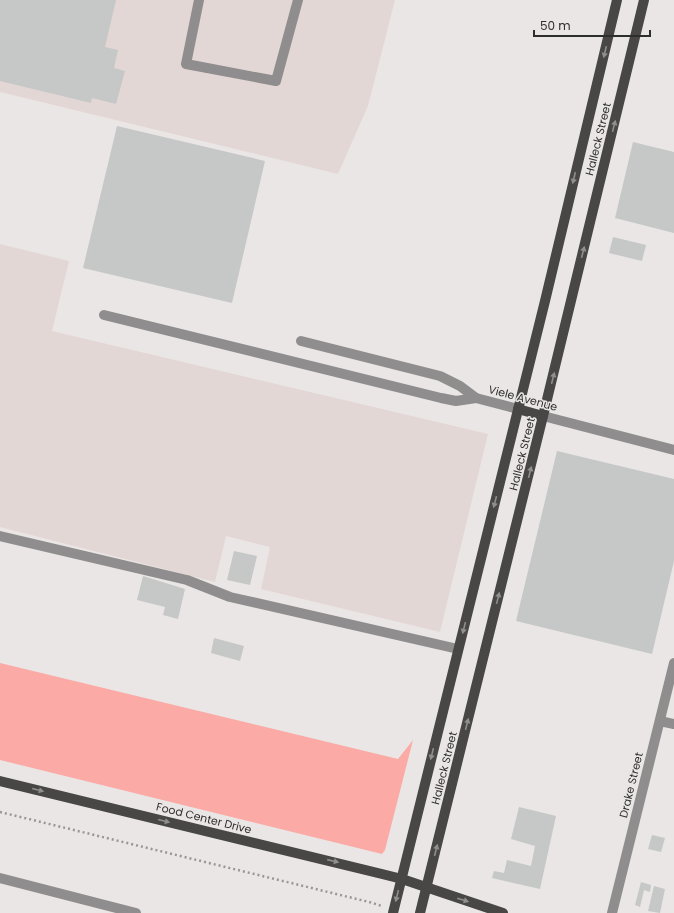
<svg xmlns="http://www.w3.org/2000/svg" width="674" height="913" font-family="Poppins,sans-serif">
	<rect width="100%" height="100%" fill="#eae6e5"/>
	<g fill="#e3d7d6">
		<path d="M 0,0 L 395,0 L 368,106 L 338,174 L 0,92 Z"/>
		<path d="M 0,244 L 69,261 L 52,331 L 488,434 L 440,632 L 261,589 L 270,547 L 226,536 L 215,582 L 0,527 Z"/>
	</g>
	<path fill="#fbaaa5" d="M 0,663 L 398,759 L 413,740 L 385,850 L 382,854 L 0,760 Z"/>
	<g fill="#c5c8c6">
		<path d="M 0,0 L 116,0 L 105,47 L 118,50 L 114,68 L 125,71 L 116,104 L 92,98 L 91,103 L 0,81 Z"/>
		<path d="M 117,126 L 265,161 L 232,303 L 83,268 Z"/>
		<path d="M 633,142 L 674,152 L 674,233 L 615,218 Z"/>
		<path d="M 613,237 L 646,245 L 642,261 L 609,253 Z"/>
		<path d="M 557,451 L 674,479 L 674,561 L 652,654 L 516,621 Z"/>
		<path d="M 234,551 L 257,556 L 250,585 L 227,580 Z"/>
		<path d="M 143,576 L 185,589 L 178,619 L 163,615 L 165,607 L 137,600 Z"/>
		<path d="M 214,638 L 244,646 L 240,661 L 211,653 Z"/>
		<path d="M 519,807 L 556,816 L 540,889 L 492,878 L 494,871 L 504,873 L 507,860 L 531,866 L 535,846 L 511,839 Z"/>
		<path d="M 652,835 L 665,838 L 661,852 L 648,849 Z"/>
		<path d="M 641,882 L 651,885 L 650,892 L 644,890 L 640,907 L 635,905 Z"/>
		<path d="M 654,886 L 665,889 L 660,913 L 648,911 Z"/>
	</g>
	<g fill="none" stroke-linecap="round" stroke-linejoin="round">
		<path stroke="#999695" stroke-width="2.5" stroke-dasharray="2 3" stroke-linecap="butt" d="M 0,812 L 369,902 L 382,906"/>
		<g stroke="#8f8d8d" stroke-width="10">
			<path d="M 199,0 L 186,64 L 276,81 L 298,0"/>
			<path d="M 104,315 L 441,398 L 456,401 L 476,398"/>
			<path d="M 301,341 L 440,376 L 460,386 L 476,398 L 518,409"/>
			<path d="M 543,416 L 674,450"/>
			<path d="M 0,536 L 187,580 L 230,597 L 458,649"/>
			<path d="M 660,721 L 674,724"/>
			<path d="M 0,878 L 136,913"/>
			<path d="M 612,913 L 674,663"/>
		</g>
		<g stroke="#494646" stroke-width="10">
			<path d="M 518,409 L 543,416"/>
			<path d="M 0,781 L 382,874 L 402,879 L 503,913"/>
			<path d="M 393,913 L 545,301 L 617,0"/>
			<path d="M 420,913 L 543,416 L 644,0"/>
		</g>
	</g>
	<defs><path id="oneway-solid" d="M-6-.8H1V-3.2L6.5 0L1 3.2V.8H-6Z"/></defs>
	<g fill="#918e8e">
		<use href="#oneway-solid" transform="translate(605 52) rotate(103)"/>
		<use href="#oneway-solid" transform="translate(614 126) rotate(-76)"/>
		<use href="#oneway-solid" transform="translate(574 178) rotate(103)"/>
		<use href="#oneway-solid" transform="translate(583 252) rotate(-76)"/>
		<use href="#oneway-solid" transform="translate(553 378) rotate(-76)"/>
		<use href="#oneway-solid" transform="translate(530 472) rotate(-76)"/>
		<use href="#oneway-solid" transform="translate(495 502) rotate(104)"/>
		<use href="#oneway-solid" transform="translate(498 598) rotate(-76)"/>
		<use href="#oneway-solid" transform="translate(464 628) rotate(104)"/>
		<use href="#oneway-solid" transform="translate(467 724) rotate(-76)"/>
		<use href="#oneway-solid" transform="translate(432 754) rotate(104)"/>
		<use href="#oneway-solid" transform="translate(38 790) rotate(14)"/>
		<use href="#oneway-solid" transform="translate(164 821) rotate(14)"/>
		<use href="#oneway-solid" transform="translate(436 850) rotate(-76)"/>
		<use href="#oneway-solid" transform="translate(333 861) rotate(13)"/>
		<use href="#oneway-solid" transform="translate(397 896) rotate(104)"/>
		<use href="#oneway-solid" transform="translate(463 900) rotate(18)"/>
	</g>
	<g text-anchor="middle" stroke-width="3" stroke-linejoin="round" paint-order="stroke">
		<g font-size="11" fill="#2f2e2e" stroke="#eae6e5">
			<text transform="translate(598 139) rotate(-76)" y="4">Halleck Street</text>
			<text transform="translate(523 398) rotate(15)" y="4">Viele Avenue</text>
			<text transform="translate(522 454) rotate(-76)" y="4">Halleck Street</text>
			<text transform="translate(444 768) rotate(-76)" y="4">Halleck Street</text>
			<text transform="translate(631 785) rotate(-76)" y="4">Drake Street</text>
			<text transform="translate(204 818) rotate(14)" y="4">Food Center Drive</text>
		</g>
	</g>
	<path d="M534 30v6h116v-6" fill="none" stroke="#2f2e2e" stroke-width="2"/>
	<text x="540" y="30" font-size="12" fill="#2f2e2e" stroke="#eae6e5" stroke-width="3" paint-order="stroke">50 m</text>
</svg>
